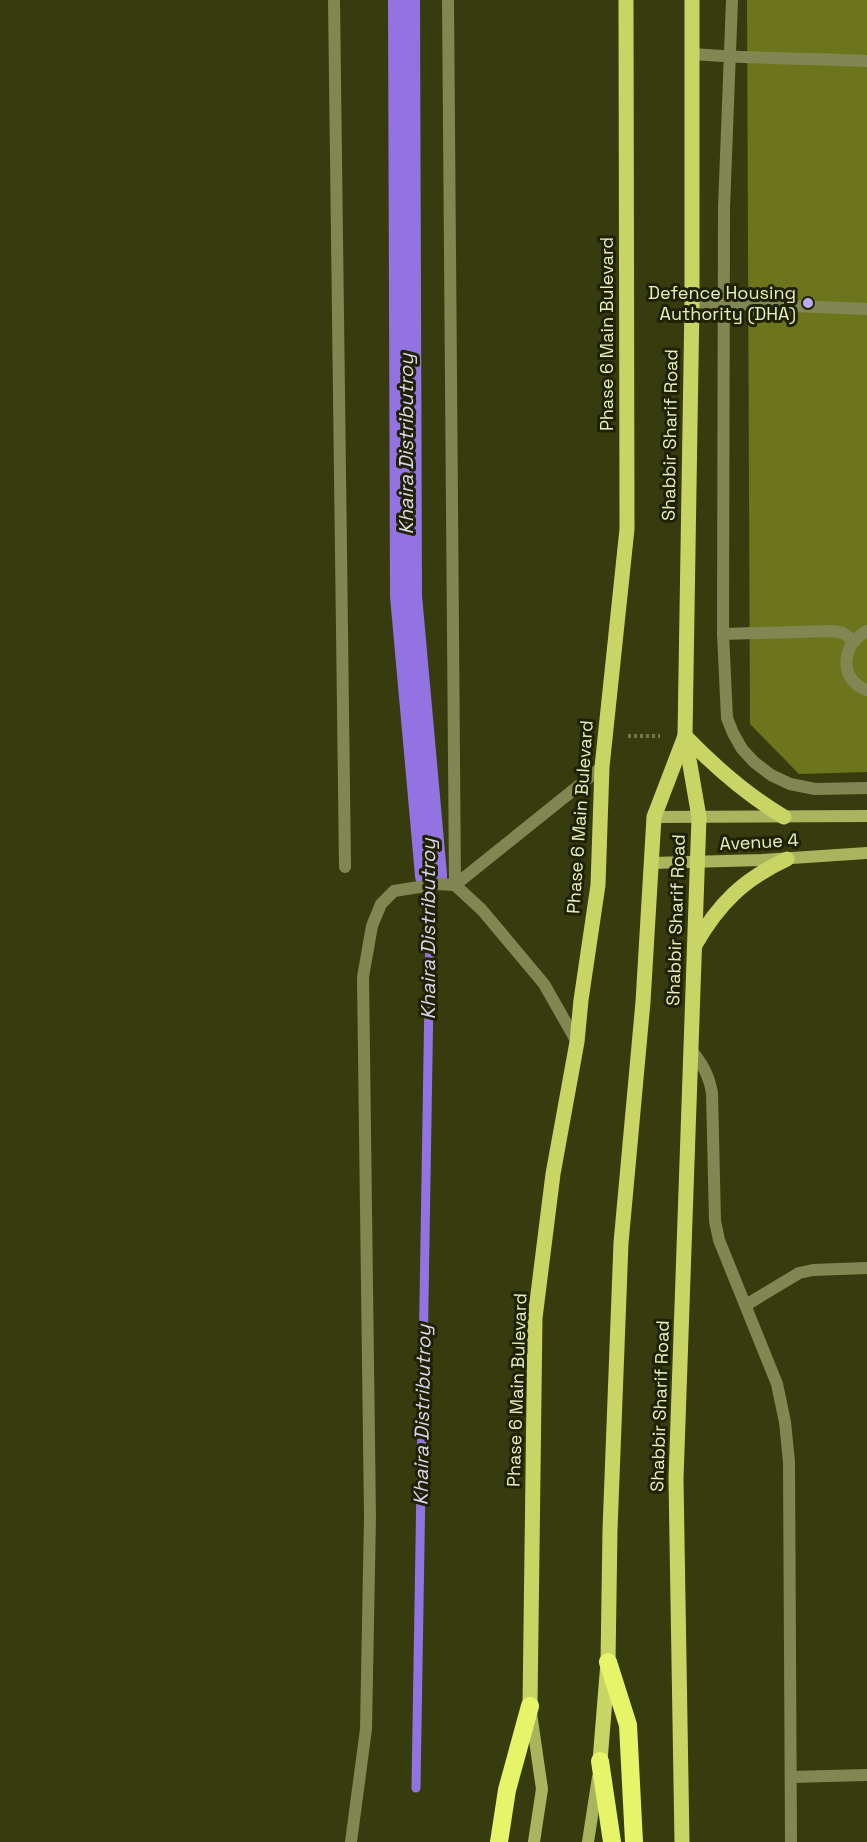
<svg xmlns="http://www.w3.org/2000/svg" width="867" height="1842" font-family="'Space Grotesk',sans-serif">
	<rect width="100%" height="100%" fill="#373c0e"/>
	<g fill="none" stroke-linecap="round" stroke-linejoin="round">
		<path stroke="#9372e2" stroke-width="9" d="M 416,1788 L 431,875"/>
		<path stroke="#9372e2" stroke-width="32" d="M 404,0 L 406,596 L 431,875"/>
	</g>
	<path fill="#6d751c" d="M 747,0 L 867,0 L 867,772 L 799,774 L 750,724 Z"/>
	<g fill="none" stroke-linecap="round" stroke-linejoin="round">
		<path stroke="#73784c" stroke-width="4" stroke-dasharray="3 3" stroke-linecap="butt" d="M 628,736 L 660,736"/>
		<g stroke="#808753" stroke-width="12">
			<path d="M 693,54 C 751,59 809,58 867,61"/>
			<path d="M 692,302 L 867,309"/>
			<path d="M 867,631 C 841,644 838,680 867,690"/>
			<path d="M 723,634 L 832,631 L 843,633 L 854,641"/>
		</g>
		<g stroke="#808753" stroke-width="12">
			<path d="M 334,0 L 345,867"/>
			<path d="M 448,0 L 455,885"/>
			<path d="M 732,0 L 724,208 L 723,634 L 727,718 L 733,733 L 742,749 L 754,762 L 771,775 L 790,784 L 815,789 L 867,788"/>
			<path d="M 690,1049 C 702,1063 709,1075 712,1093 L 715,1221 L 719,1240 L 777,1384 L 785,1422 L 789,1462 L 791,1842"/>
			<path d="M 746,1305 L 799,1273 L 813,1270 L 867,1268"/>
			<path d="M 791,1777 L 867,1775"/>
		</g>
		<g stroke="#808753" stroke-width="12">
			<path d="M 455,885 L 602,767"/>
			<path d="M 351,1842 L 366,1729 L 370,1517 L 363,977 L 372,926 L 381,904 L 394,891 L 438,884 L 455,885 L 482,910 L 544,984 L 577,1042"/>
		</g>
		<g stroke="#a9b45e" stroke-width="12">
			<path d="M 654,817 L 867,816"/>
			<path d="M 652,863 L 762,860 L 867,853"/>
			<path d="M 531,1713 L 542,1789 L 534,1842"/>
			<path d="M 588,1842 L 598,1777"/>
		</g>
		<g stroke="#c8d564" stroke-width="15">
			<path d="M 685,736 C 715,767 747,795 784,817"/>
			<path d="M 695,945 C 719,903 744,879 787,859"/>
			<path d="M 530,1706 L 535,1318 L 553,1174 L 577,1042 L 581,1000 L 598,885 L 602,767 L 627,529 L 626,0"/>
			<path d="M 600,1761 L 608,1662 L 610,1530 L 621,1243 L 643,1002 L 654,817 L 685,736"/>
			<path d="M 682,1842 L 676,1479 L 699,817 L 685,736 L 692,302 L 692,0"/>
		</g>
		<g stroke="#e5f469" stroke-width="18">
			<path d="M 608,1662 L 628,1725 L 634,1842"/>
			<path d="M 600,1761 L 612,1842"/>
			<path d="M 499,1842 L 507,1790 L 530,1706"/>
		</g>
	</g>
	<circle fill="#bcaaf5" stroke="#1f2200" stroke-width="2" cx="808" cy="303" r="6"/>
	<g text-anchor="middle" stroke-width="6" stroke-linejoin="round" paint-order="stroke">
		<g font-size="18" fill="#e8efc6" stroke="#1f2200" text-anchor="end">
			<text x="796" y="299">Defence Housing<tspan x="796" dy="21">Authority (DHA)</tspan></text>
		</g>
		<g font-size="18" fill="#e8efc6" stroke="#1f2200">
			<text transform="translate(607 334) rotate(-90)" y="6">Phase 6 Main Bulevard</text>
			<text transform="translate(670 435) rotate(-89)" y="6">Shabbir Sharif Road</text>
			<text transform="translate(580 817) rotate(-86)" y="6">Phase 6 Main Bulevard</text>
			<text transform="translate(759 842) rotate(-3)" y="6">Avenue 4</text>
			<text transform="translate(676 920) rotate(-88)" y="6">Shabbir Sharif Road</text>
			<text transform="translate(517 1390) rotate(-88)" y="6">Phase 6 Main Bulevard</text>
			<text transform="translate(660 1406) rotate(-88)" y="6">Shabbir Sharif Road</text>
		</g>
		<g font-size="20" font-style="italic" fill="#dbd5f1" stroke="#1f2200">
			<text transform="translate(406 444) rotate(-90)" y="7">Khaira Distributroy</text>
			<text transform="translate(428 929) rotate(-90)" y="7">Khaira Distributroy</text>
			<text transform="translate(422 1415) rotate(-89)" y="7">Khaira Distributroy</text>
		</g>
	</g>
</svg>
